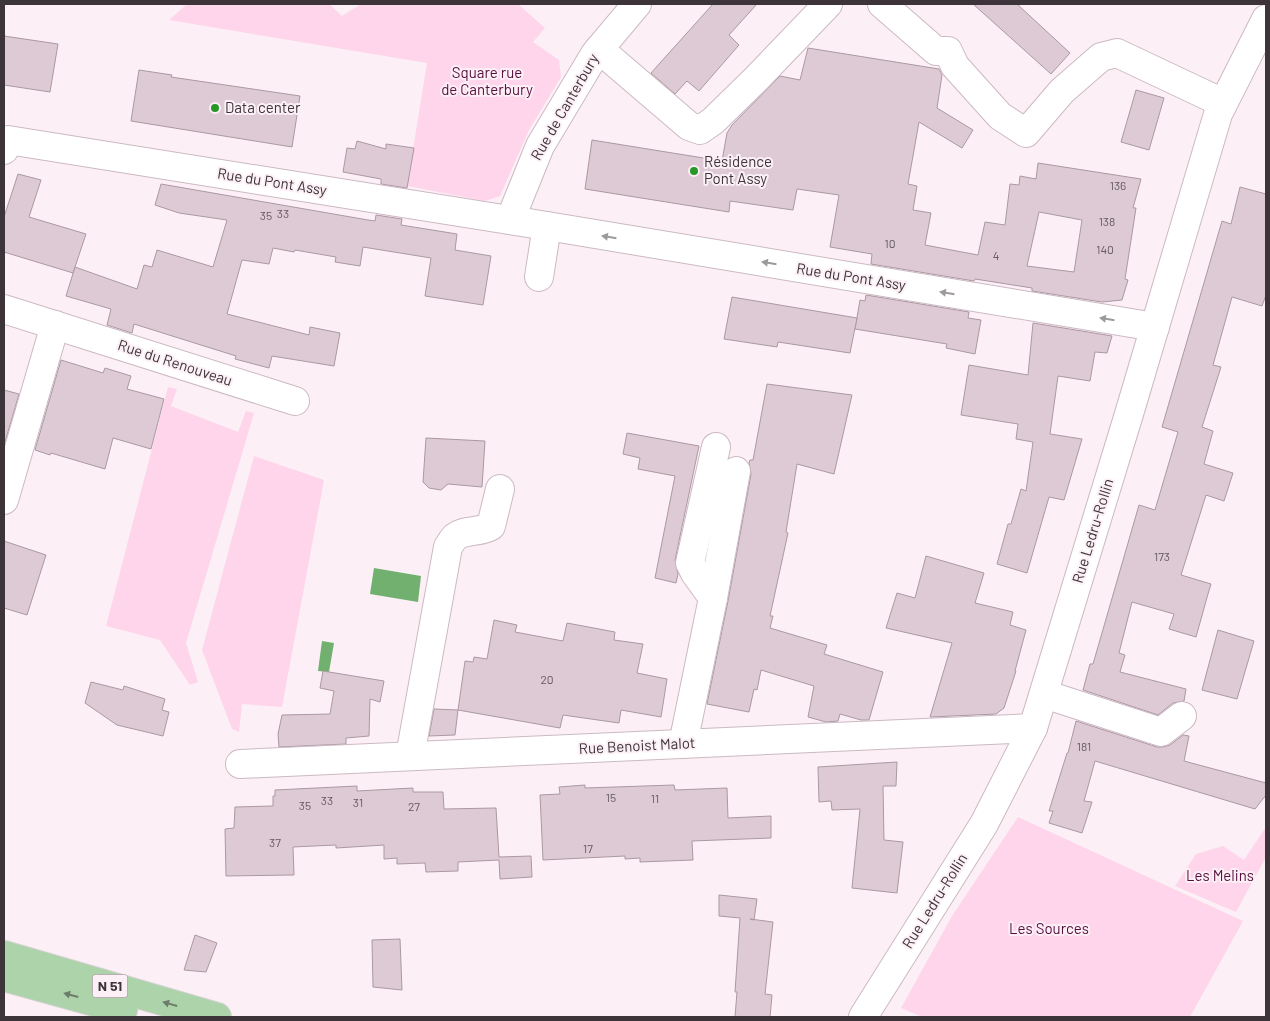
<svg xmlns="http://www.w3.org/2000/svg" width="1270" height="1021" font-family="Barlow,sans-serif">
	<rect width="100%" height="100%" fill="#fcf0f6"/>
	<g fill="#fed5ea">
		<path d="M 187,4 L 329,4 L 342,16 L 361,4 L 518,4 L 545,28 L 533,42 L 559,60 L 561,77 L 529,130 L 500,196 L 485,201 L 407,186 L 427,63 L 169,20 Z"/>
		<path d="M 168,387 L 177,389 L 171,406 L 238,432 L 246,411 L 254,413 L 186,643 L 198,682 L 190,685 L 160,640 L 106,626 Z"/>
		<path d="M 254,456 L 324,480 L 282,707 L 242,704 L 239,732 L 232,729 L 202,650 Z"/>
		<path d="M 1018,817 L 1243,921 L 1190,1017 L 922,1017 L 901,1008 L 952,916 Z"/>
		<path d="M 1266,827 L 1266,857 L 1236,912 L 1175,886 L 1196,854 L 1223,846 L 1244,860 Z"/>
	</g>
	<g fill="#71b06e">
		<path d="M 374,568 L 421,576 L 418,602 L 370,594 Z"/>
		<path d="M 322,641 L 334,643 L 329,672 L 318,671 Z"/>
	</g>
	<g fill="#ddcad4" stroke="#ab98a2" fill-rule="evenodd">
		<path d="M 713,4 L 757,4 L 729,35 L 739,45 L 699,91 L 687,81 L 675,94 L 651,73 Z"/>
		<path d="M 973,4 L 1017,4 L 1070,53 L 1051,74 Z"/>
		<path d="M 4,36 L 58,44 L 50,92 L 4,85 Z"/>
		<path d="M 808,48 L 939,69 L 942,75 L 937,108 L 973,130 L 962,148 L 919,122 L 908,184 L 917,186 L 913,210 L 931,213 L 925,245 L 978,255 L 985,222 L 1005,225 L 1010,184 L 1019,185 L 1020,176 L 1036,179 L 1038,163 L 1141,179 L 1133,208 L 1136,208 L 1125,279 L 1128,280 L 1122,300 L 1102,302 L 1032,291 L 1032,288 L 975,279 L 974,281 L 871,264 L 872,254 L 830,247 L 839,195 L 797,189 L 793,210 L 730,201 L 729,212 L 585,189 L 592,140 L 722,161 L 727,133 L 732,125 L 780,76 L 800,80 ZM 1039,212 L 1082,220 L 1074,272 L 1027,266 Z"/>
		<path d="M 139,70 L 172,75 L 171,77 L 300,96 L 292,147 L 131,121 Z"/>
		<path d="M 1136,90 L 1164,98 L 1149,150 L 1121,142 Z"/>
		<path d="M 357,141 L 386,149 L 386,144 L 414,148 L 407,188 L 381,184 L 381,179 L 343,172 L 347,148 L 355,149 Z"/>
		<path d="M 18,174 L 41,180 L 29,217 L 86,234 L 73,273 L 4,252 L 4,217 Z"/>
		<path d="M 161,184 L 368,220 L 375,221 L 376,215 L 402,219 L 401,225 L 457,234 L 455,250 L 491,256 L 483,305 L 425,296 L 431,258 L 363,247 L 360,266 L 335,262 L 336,257 L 295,250 L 294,252 L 273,248 L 269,264 L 242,260 L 227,314 L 309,335 L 310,327 L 340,333 L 334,366 L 272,356 L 269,368 L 235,359 L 236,356 L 134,324 L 132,333 L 107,325 L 111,309 L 66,296 L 75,267 L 137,289 L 144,265 L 152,267 L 157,250 L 213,267 L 227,220 L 179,213 L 155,205 Z"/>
		<path d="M 1240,187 L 1266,194 L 1266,295 L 1262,306 L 1232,297 L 1213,365 L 1221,367 L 1202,427 L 1213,431 L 1204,464 L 1233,473 L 1224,501 L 1206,495 L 1181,575 L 1211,584 L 1208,594 L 1196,637 L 1169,629 L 1174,614 L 1132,602 L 1119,653 L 1125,655 L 1120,672 L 1186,689 L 1184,701 L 1173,703 L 1158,715 L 1083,690 L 1090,664 L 1093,664 L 1139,505 L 1155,510 L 1178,432 L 1162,427 L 1222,221 L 1231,224 Z"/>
		<path d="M 866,295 L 969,312 L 968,318 L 981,320 L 975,354 L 946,348 L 947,344 L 855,329 L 860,300 L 865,301 Z"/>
		<path d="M 732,297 L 857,318 L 850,353 L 778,342 L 777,347 L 724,339 Z"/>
		<path d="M 1033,323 L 1112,336 L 1107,353 L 1095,352 L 1090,381 L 1058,376 L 1050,434 L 1082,439 L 1064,500 L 1049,497 L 1027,573 L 997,564 L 1008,524 L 1011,524 L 1021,489 L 1026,491 L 1033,442 L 1016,439 L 1018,424 L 961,415 L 969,365 L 1028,375 Z"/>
		<path d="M 61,360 L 103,373 L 105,368 L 131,376 L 127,389 L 164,399 L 151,449 L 113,438 L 105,469 L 51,453 L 50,455 L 35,450 Z"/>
		<path d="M 767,384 L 852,395 L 834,474 L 797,464 L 786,532 L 788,533 L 770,616 L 773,616 L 770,628 L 827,645 L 824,654 L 883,672 L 869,720 L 861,720 L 840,714 L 838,721 L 826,722 L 808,717 L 814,686 L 761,670 L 757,690 L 754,689 L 749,712 L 707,704 L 728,601 L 751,474 L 749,463 L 750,460 L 753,460 Z"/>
		<path d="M 4,390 L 19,394 L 5,442 L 4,441 Z"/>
		<path d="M 627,433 L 699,446 L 675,560 L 678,574 L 676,583 L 655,578 L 675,476 L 638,469 L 640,458 L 623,454 Z"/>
		<path d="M 426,438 L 485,441 L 482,487 L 448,484 L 441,490 L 429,488 L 423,482 Z"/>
		<path d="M 4,541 L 46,555 L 27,615 L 4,608 Z"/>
		<path d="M 926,556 L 984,573 L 975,603 L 1013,612 L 1010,625 L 1026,630 L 1015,671 L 1016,671 L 1004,708 L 996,714 L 930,717 L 952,643 L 886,628 L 897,593 L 915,598 Z"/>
		<path d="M 494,620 L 517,625 L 515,632 L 563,641 L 567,623 L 615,632 L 614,640 L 643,644 L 637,673 L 667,679 L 661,717 L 621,710 L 619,723 L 563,715 L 560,728 L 458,710 L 455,735 L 429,736 L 434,709 L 458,710 L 465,661 L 473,662 L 474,657 L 487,659 Z"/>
		<path d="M 1218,630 L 1254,641 L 1237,699 L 1202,690 Z"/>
		<path d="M 323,671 L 384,681 L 380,702 L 370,699 L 369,736 L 346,738 L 346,744 L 279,747 L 278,734 L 282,715 L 330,714 L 334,691 L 320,688 Z"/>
		<path d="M 91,682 L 123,690 L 124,686 L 165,699 L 162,710 L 169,712 L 163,736 L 117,725 L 85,703 Z"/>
		<path d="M 1076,721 L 1157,747 L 1163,747 L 1170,745 L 1183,735 L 1189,736 L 1184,761 L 1266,783 L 1266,795 L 1255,809 L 1095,761 L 1084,801 L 1092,802 L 1082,833 L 1049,823 L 1053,811 L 1049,811 L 1067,753 L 1068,753 Z"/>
		<path d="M 897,762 L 896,786 L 883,786 L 884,840 L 903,842 L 897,893 L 852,888 L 860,809 L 832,810 L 831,801 L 819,802 L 818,767 Z"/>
		<path d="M 585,785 L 585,788 L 674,785 L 675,790 L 727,788 L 728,818 L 771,816 L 771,838 L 692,841 L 693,860 L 640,862 L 640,858 L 625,859 L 625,856 L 543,860 L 540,795 L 560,794 L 559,787 Z"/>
		<path d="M 357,786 L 357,791 L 413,788 L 413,792 L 443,792 L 444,809 L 496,808 L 499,857 L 531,856 L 532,877 L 500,879 L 499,860 L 458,862 L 458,871 L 426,872 L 425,863 L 397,864 L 397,858 L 384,859 L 384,845 L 336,848 L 336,845 L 293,847 L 294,875 L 226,876 L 225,829 L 234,828 L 235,807 L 273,806 L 273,796 L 275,796 L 275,790 Z"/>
		<path d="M 719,895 L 757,899 L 754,920 L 750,919 L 773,922 L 765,994 L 772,995 L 770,1017 L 735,1017 L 737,992 L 735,992 L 740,918 L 719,916 Z"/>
		<path d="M 195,935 L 217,943 L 206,972 L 184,970 Z"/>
		<path d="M 400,939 L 402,990 L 373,987 L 372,940 Z"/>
	</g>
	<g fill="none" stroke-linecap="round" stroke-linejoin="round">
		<defs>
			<g id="minor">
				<path d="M 882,4 L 936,51 L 948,51 L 955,66 L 1000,116 L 1026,133 L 1062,91 L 1101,57 L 1117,53 L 1223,103"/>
				<path d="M 599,49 L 689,126 L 700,130 L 713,121 L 756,79 L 828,4"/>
				<path d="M 4,150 L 8,140 L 547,226 L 1155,327"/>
				<path d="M 510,220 L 540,146 L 595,54 L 637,4"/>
				<path d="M 539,277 L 547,226"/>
				<path d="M 4,309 L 295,401"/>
				<path d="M 4,500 L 55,325"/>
				<path d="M 713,598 L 736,471"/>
				<path d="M 1044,694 L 1161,732 L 1182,716"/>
				<path d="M 683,744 L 713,598 L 695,573 L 690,563 L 716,447"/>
				<path d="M 410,756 L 448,547 C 450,544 452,540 455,537 C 465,529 480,533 491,526 L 500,489"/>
				<path d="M 240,764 L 1033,728"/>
				<path d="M 863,1017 L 984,824 L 1033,728 L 1129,414 L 1218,114 L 1266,19"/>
			</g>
			<g id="major">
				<path d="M 4,955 L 217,1017"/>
				<path d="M 4,977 L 123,1010"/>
			</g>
		</defs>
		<use href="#minor" stroke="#ccb9c3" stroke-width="30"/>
		<use href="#major" stroke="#d4d2d3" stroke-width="30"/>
		<use href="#minor" stroke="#fff" stroke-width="28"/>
		<use href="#major" stroke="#acd3aa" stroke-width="28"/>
	</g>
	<defs><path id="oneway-solid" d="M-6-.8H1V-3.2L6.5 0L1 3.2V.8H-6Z" transform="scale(1.25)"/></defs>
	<g fill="#9e9a9c">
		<use href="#oneway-solid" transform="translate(609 237) rotate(-171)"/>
		<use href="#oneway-solid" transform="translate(769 263) rotate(-171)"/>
		<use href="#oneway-solid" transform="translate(947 293) rotate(-171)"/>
		<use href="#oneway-solid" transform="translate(1107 319) rotate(-171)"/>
	</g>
	<g fill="#6e7c6b">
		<use href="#oneway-solid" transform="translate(71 995) rotate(-165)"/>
		<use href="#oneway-solid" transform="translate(170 1004) rotate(-164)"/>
	</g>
	<g fill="#259827" stroke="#fcf0f6" stroke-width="2">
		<circle cx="215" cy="108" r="5"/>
		<circle cx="694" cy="171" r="5"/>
	</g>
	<g text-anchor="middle" stroke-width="4" stroke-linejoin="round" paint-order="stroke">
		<g font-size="12" fill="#645a5f">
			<text x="1118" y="190">136</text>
			<text x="283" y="218">33</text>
			<text x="266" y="220">35</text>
			<text x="1107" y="226">138</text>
			<text x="890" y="248">10</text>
			<text x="1105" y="254">140</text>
			<text x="996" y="260">4</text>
			<text x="1162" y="561">173</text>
			<text x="547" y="684">20</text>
			<text x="1084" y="751">181</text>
			<text x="611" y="802">15</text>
			<text x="655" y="803">11</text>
			<text x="327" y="805">33</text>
			<text x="358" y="807">31</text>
			<text x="305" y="810">35</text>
			<text x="414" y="811">27</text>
			<text x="275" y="847">37</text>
			<text x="588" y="853">17</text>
		</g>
		<rect fill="#fcf0f6" stroke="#766c71" stroke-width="1" x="92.5" y="974.5" width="35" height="23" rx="4"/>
		<g font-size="14" font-weight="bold" fill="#3c3438">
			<text x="110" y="991">N 51</text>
		</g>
		<g font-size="15" fill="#570e3e" stroke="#fcf0f6">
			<text x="487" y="78">Square rue<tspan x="487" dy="17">de Canterbury</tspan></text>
			<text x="1220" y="881">Les Melins</text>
			<text x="1049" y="934">Les Sources</text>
		</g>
		<g font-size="15" fill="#3c3438" stroke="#fcf0f6">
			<text transform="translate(565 107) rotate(-60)" y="5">Rue de Canterbury</text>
			<text transform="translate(272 182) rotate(9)" y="5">Rue du Pont Assy</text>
			<text transform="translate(851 277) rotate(9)" y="5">Rue du Pont Assy</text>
			<text transform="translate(175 363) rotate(18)" y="5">Rue du Renouveau</text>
			<text transform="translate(1093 531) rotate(-73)" y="5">Rue Ledru-Rollin</text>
			<text transform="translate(637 746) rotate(-3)" y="5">Rue Benoist Malot</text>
			<text transform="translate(935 901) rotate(-58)" y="5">Rue Ledru-Rollin</text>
		</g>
		<g font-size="15" fill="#3c3438" stroke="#fcf0f6" text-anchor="start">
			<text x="225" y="113">Data center</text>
			<text x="704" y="167">Résidence<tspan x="704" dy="17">Pont Assy</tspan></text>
		</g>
	</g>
	<rect width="1270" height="1021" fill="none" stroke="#3c3438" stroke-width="10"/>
</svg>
